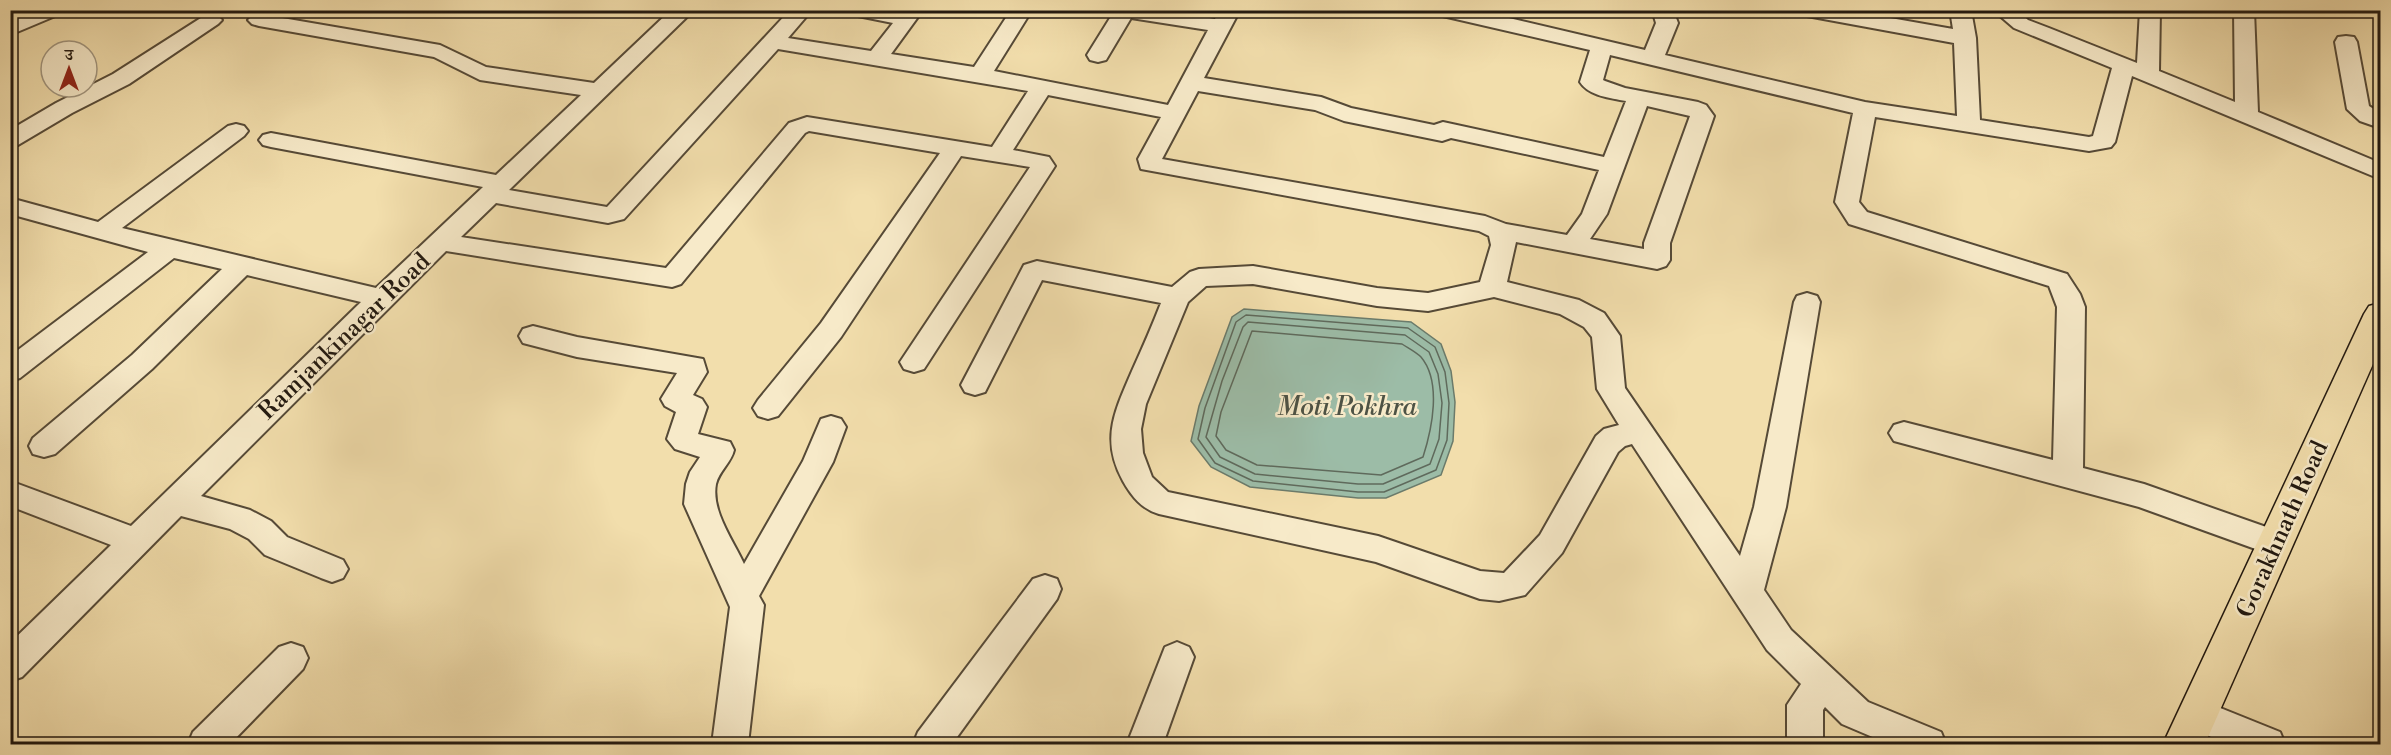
<svg xmlns="http://www.w3.org/2000/svg" width="2391" height="755" font-family="'Libre Bodoni','Noto Serif Devanagari',serif">
	<rect width="100%" height="100%" fill="#f2deac"/>
	<filter id="stains"><feTurbulence type="fractalNoise" baseFrequency=".00333" numOctaves="4"/><feColorMatrix values="0 0 0 0 .2 0 0 0 0 .09 0 0 0 0 .02 0 0 0 .5 -.17"/></filter>
	<radialGradient id="worn" r=".72"><stop offset=".6" stop-color="#630" stop-opacity="0"/><stop offset="1" stop-color="#630" stop-opacity=".3"/></radialGradient>
	<path fill="#9cbca7" stroke="#6b7b6b" stroke-width="1.5" d="M 1244,309 L 1411,322 L 1441,344 L 1451,371 L 1455,402 L 1453,441 L 1441,475 L 1386,498 L 1358,498 L 1250,487 L 1211,467 L 1191,441 L 1199,406 L 1232,317 Z"/>
	<g fill="none" stroke-linecap="round" stroke-linejoin="round">
		<g stroke="#5f6a5c" stroke-width="1.5">
			<path d="M 1246,315 L 1408,328 L 1435,347 L 1445,372 L 1449,403 L 1447,440 L 1436,470 L 1384,492 L 1358,492 L 1253,481 L 1215,463 L 1198,439 L 1205,408 L 1236,322 Z"/>
			<path d="M 1248,322 L 1405,335 L 1429,352 L 1438,374 L 1442,403 L 1439,439 L 1430,464 L 1383,484 L 1358,484 L 1255,474 L 1220,457 L 1206,437 L 1222,381 L 1243,327 Z"/>
			<path d="M 1252,331 L 1402,344 C 1408,348 1416,352 1421,357 C 1442,382 1432,429 1423,457 L 1381,475 L 1257,465 L 1226,450 L 1216,436 L 1221,412 Z"/>
		</g>
		<defs>
			<g id="minor">
				<path d="M 34,10 L 63,10 L 60,14 L 10,35 L 10,21 Z"/>
				<path d="M 671,10 L 694,10 L 509,190 L 607,207 L 790,10 L 812,10 L 788,38 L 871,51 L 893,23 L 848,14 L 845,10 L 923,10 L 891,54 L 974,67 L 1011,10 L 1032,10 L 994,71 L 1168,105 L 1208,30 L 1131,18 L 1106,60 L 1098,62 L 1090,60 L 1087,55 L 1115,10 L 1163,10 L 1215,19 L 1219,10 L 1240,10 L 1204,78 L 1321,97 L 1351,108 L 1434,125 L 1443,122 L 1604,157 L 1626,101 C 1610,98 1589,96 1580,82 L 1590,50 L 1434,14 L 1431,10 L 1475,10 L 1645,50 L 1656,23 L 1652,10 L 1673,10 L 1678,23 L 1665,55 L 1865,102 L 1957,116 L 1954,43 L 1807,16 L 1800,14 L 1797,10 L 1845,10 L 1953,29 L 1950,10 L 1971,10 L 1976,38 L 1980,120 L 2089,137 L 2093,136 L 2112,68 L 2014,28 L 1993,10 L 2017,10 L 2028,20 L 2049,28 L 2137,63 L 2140,10 L 2160,10 L 2159,71 L 2235,102 L 2234,10 L 2254,10 L 2258,112 L 2380,163 L 2380,179 L 2132,76 L 2115,142 L 2111,147 L 2089,151 L 1875,117 L 1859,202 L 1867,212 L 2067,274 L 2080,294 L 2085,307 L 2083,468 L 2144,484 L 2286,534 L 2291,543 L 2286,552 L 2275,556 L 2139,507 L 1894,441 L 1889,433 L 1894,425 L 1904,422 L 2053,460 L 2057,307 L 2049,286 L 1849,224 L 1835,202 L 1853,113 L 1610,55 L 1603,80 L 1605,81 L 1625,88 L 1698,102 L 1706,105 L 1714,116 L 1670,243 L 1670,260 L 1666,266 L 1657,269 L 1516,242 L 1507,282 L 1579,300 L 1604,313 L 1620,336 L 1625,388 L 1740,556 L 1754,507 L 1794,302 L 1797,296 L 1807,293 L 1817,296 L 1820,302 L 1786,507 L 1764,590 L 1791,630 L 1868,702 L 1941,732 L 1946,744 L 1889,744 L 1842,724 L 1825,707 L 1823,710 L 1823,744 L 1787,744 L 1787,705 L 1801,684 L 1767,650 L 1632,444 L 1625,446 L 1618,452 L 1562,553 L 1525,595 L 1499,601 L 1480,599 L 1376,562 L 1159,514 C 1142,509 1132,497 1123,481 C 1100,439 1115,411 1132,371 C 1142,349 1152,326 1161,303 L 1042,280 L 985,392 L 975,395 L 965,392 L 961,385 L 1024,265 L 1037,261 L 1172,287 L 1190,272 L 1199,269 L 1253,266 L 1377,288 L 1428,293 L 1480,282 L 1491,245 L 1489,236 L 1479,231 L 1141,169 L 1138,159 L 1161,117 L 1048,95 L 1013,150 L 1049,157 L 1055,166 L 924,369 L 914,372 L 904,369 L 900,362 L 1030,167 L 961,156 L 841,337 L 778,416 L 768,419 L 758,416 L 753,408 L 758,400 L 821,323 L 940,153 L 809,131 L 805,133 L 681,284 L 672,287 L 446,251 L 201,496 L 250,510 L 271,521 L 287,537 L 343,560 L 348,569 L 343,578 L 332,582 L 321,578 L 265,555 L 249,539 L 230,529 L 181,516 L 22,677 L 10,681 L 10,643 L 111,545 L 10,506 L 10,481 L 131,526 L 361,302 L 247,275 L 152,369 L 55,454 L 44,457 L 33,454 L 29,446 L 33,438 L 132,355 L 222,269 L 174,258 L 20,378 L 10,381 L 10,356 L 148,252 L 10,214 L 10,198 L 98,222 L 228,126 L 236,124 L 244,126 L 248,131 L 244,136 L 122,228 L 376,288 L 483,187 L 271,147 L 263,145 L 259,140 L 263,135 L 271,133 L 496,175 L 581,95 L 480,80 L 434,57 L 259,26 L 252,24 L 248,20 L 252,16 L 259,14 L 440,45 L 486,67 L 594,83 ZM 778,49 L 1028,91 L 992,147 L 807,117 L 789,123 L 666,268 L 461,237 L 496,203 L 608,223 L 624,219 ZM 1198,91 L 1315,110 L 1344,121 L 1442,141 L 1451,138 L 1599,170 L 1582,214 L 1567,235 L 1506,224 L 1485,216 L 1162,159 ZM 1647,106 L 1690,116 L 1644,243 L 1644,249 L 1590,239 L 1607,214 ZM 1253,284 L 1377,306 L 1428,311 L 1494,297 L 1560,314 L 1584,327 L 1592,337 L 1597,389 L 1619,425 L 1604,429 L 1596,436 L 1540,535 L 1504,573 L 1480,571 L 1378,536 L 1168,492 L 1152,477 L 1143,453 L 1141,429 L 1146,404 L 1188,302 L 1206,286 Z"/>
				<path d="M 211,14 L 218,16 L 222,20 L 218,24 L 129,84 L 72,113 L 18,145 L 10,147 L 10,130 L 56,103 L 113,74 L 204,16 Z"/>
				<path d="M 2346,36 L 2354,37 L 2357,42 L 2369,106 L 2380,113 L 2380,128 L 2360,121 L 2347,109 L 2335,42 L 2338,37 Z"/>
				<path d="M 533,326 L 577,337 L 703,359 L 707,372 L 693,395 L 702,399 L 707,407 L 698,434 L 730,442 L 734,450 C 731,463 719,471 716,484 C 711,511 733,540 744,564 L 803,461 L 821,419 L 831,416 L 841,419 L 846,427 L 833,462 L 759,596 L 764,605 L 748,744 L 712,744 L 730,607 L 684,504 L 686,484 L 690,472 L 700,457 L 675,449 L 667,439 L 676,412 L 665,406 L 661,399 L 677,373 L 577,357 L 523,343 L 519,336 L 523,329 Z"/>
				<path d="M 1045,575 L 1057,579 L 1061,589 L 1057,599 L 952,744 L 913,744 L 918,732 L 1033,579 Z"/>
				<path d="M 1177,642 L 1189,647 L 1194,657 L 1163,744 L 1127,744 L 1165,647 Z"/>
				<path d="M 291,643 L 303,647 L 308,658 L 303,669 L 230,744 L 188,744 L 193,732 L 279,647 Z"/>
				<path d="M 2198,699 L 2280,732 L 2285,744 L 2228,744 L 2185,726 L 2180,715 L 2185,704 Z"/>
			</g>
			<path id="major" d="M 2380,303 L 2380,348 L 2205,744 L 2163,744 L 2364,314 L 2369,306 Z"/>
		</defs>
		<use href="#minor" stroke="#564a37" stroke-width="4"/>
		<use href="#major" stroke="#221910" stroke-width="3"/>
		<use href="#minor" fill="#f7eac9" fill-rule="evenodd"/>
		<use href="#major" fill="#f2deac" fill-rule="evenodd"/>
	</g>
	<g text-anchor="middle" stroke-width="5" stroke-linejoin="round" paint-order="stroke">
		<g font-size="24" fill="#221910" stroke="#f7eac9">
			<text transform="translate(344 336) rotate(-44)" y="8">Ramjankinagar Road</text>
			<text transform="translate(2282 529) rotate(-66)" y="8">Gorakhnath Road</text>
		</g>
		<g font-size="26" font-style="italic" fill="#4d5245" stroke="#f7eac9">
			<text x="1347" y="415">Moti Pokhra</text>
		</g>
	</g>
	<rect width="2391" height="755" fill="none" stroke="#f2deac" stroke-width="36"/>
	<rect x="12" y="12" width="2367" height="731" fill="none" stroke="#221910" stroke-width="3"/>
	<rect x="18" y="18" width="2355" height="719" fill="none" stroke="#221910" stroke-width="1.5"/>
	<g transform="translate(69 69)"><circle r="28" fill="#f7eac9" stroke="#a2967f" stroke-width="1.5"/>
	<path d="M0-4.5L10 22L0 15L-10 22Z" fill="#8f2418"/>
	<text y="-9" font-size="16" font-weight="bold" text-anchor="middle" fill="#221910">उ</text>
	</g>
	<rect width="100%" height="100%" filter="url(#stains)"/>
	<rect width="100%" height="100%" fill="url(#worn)"/>
</svg>
